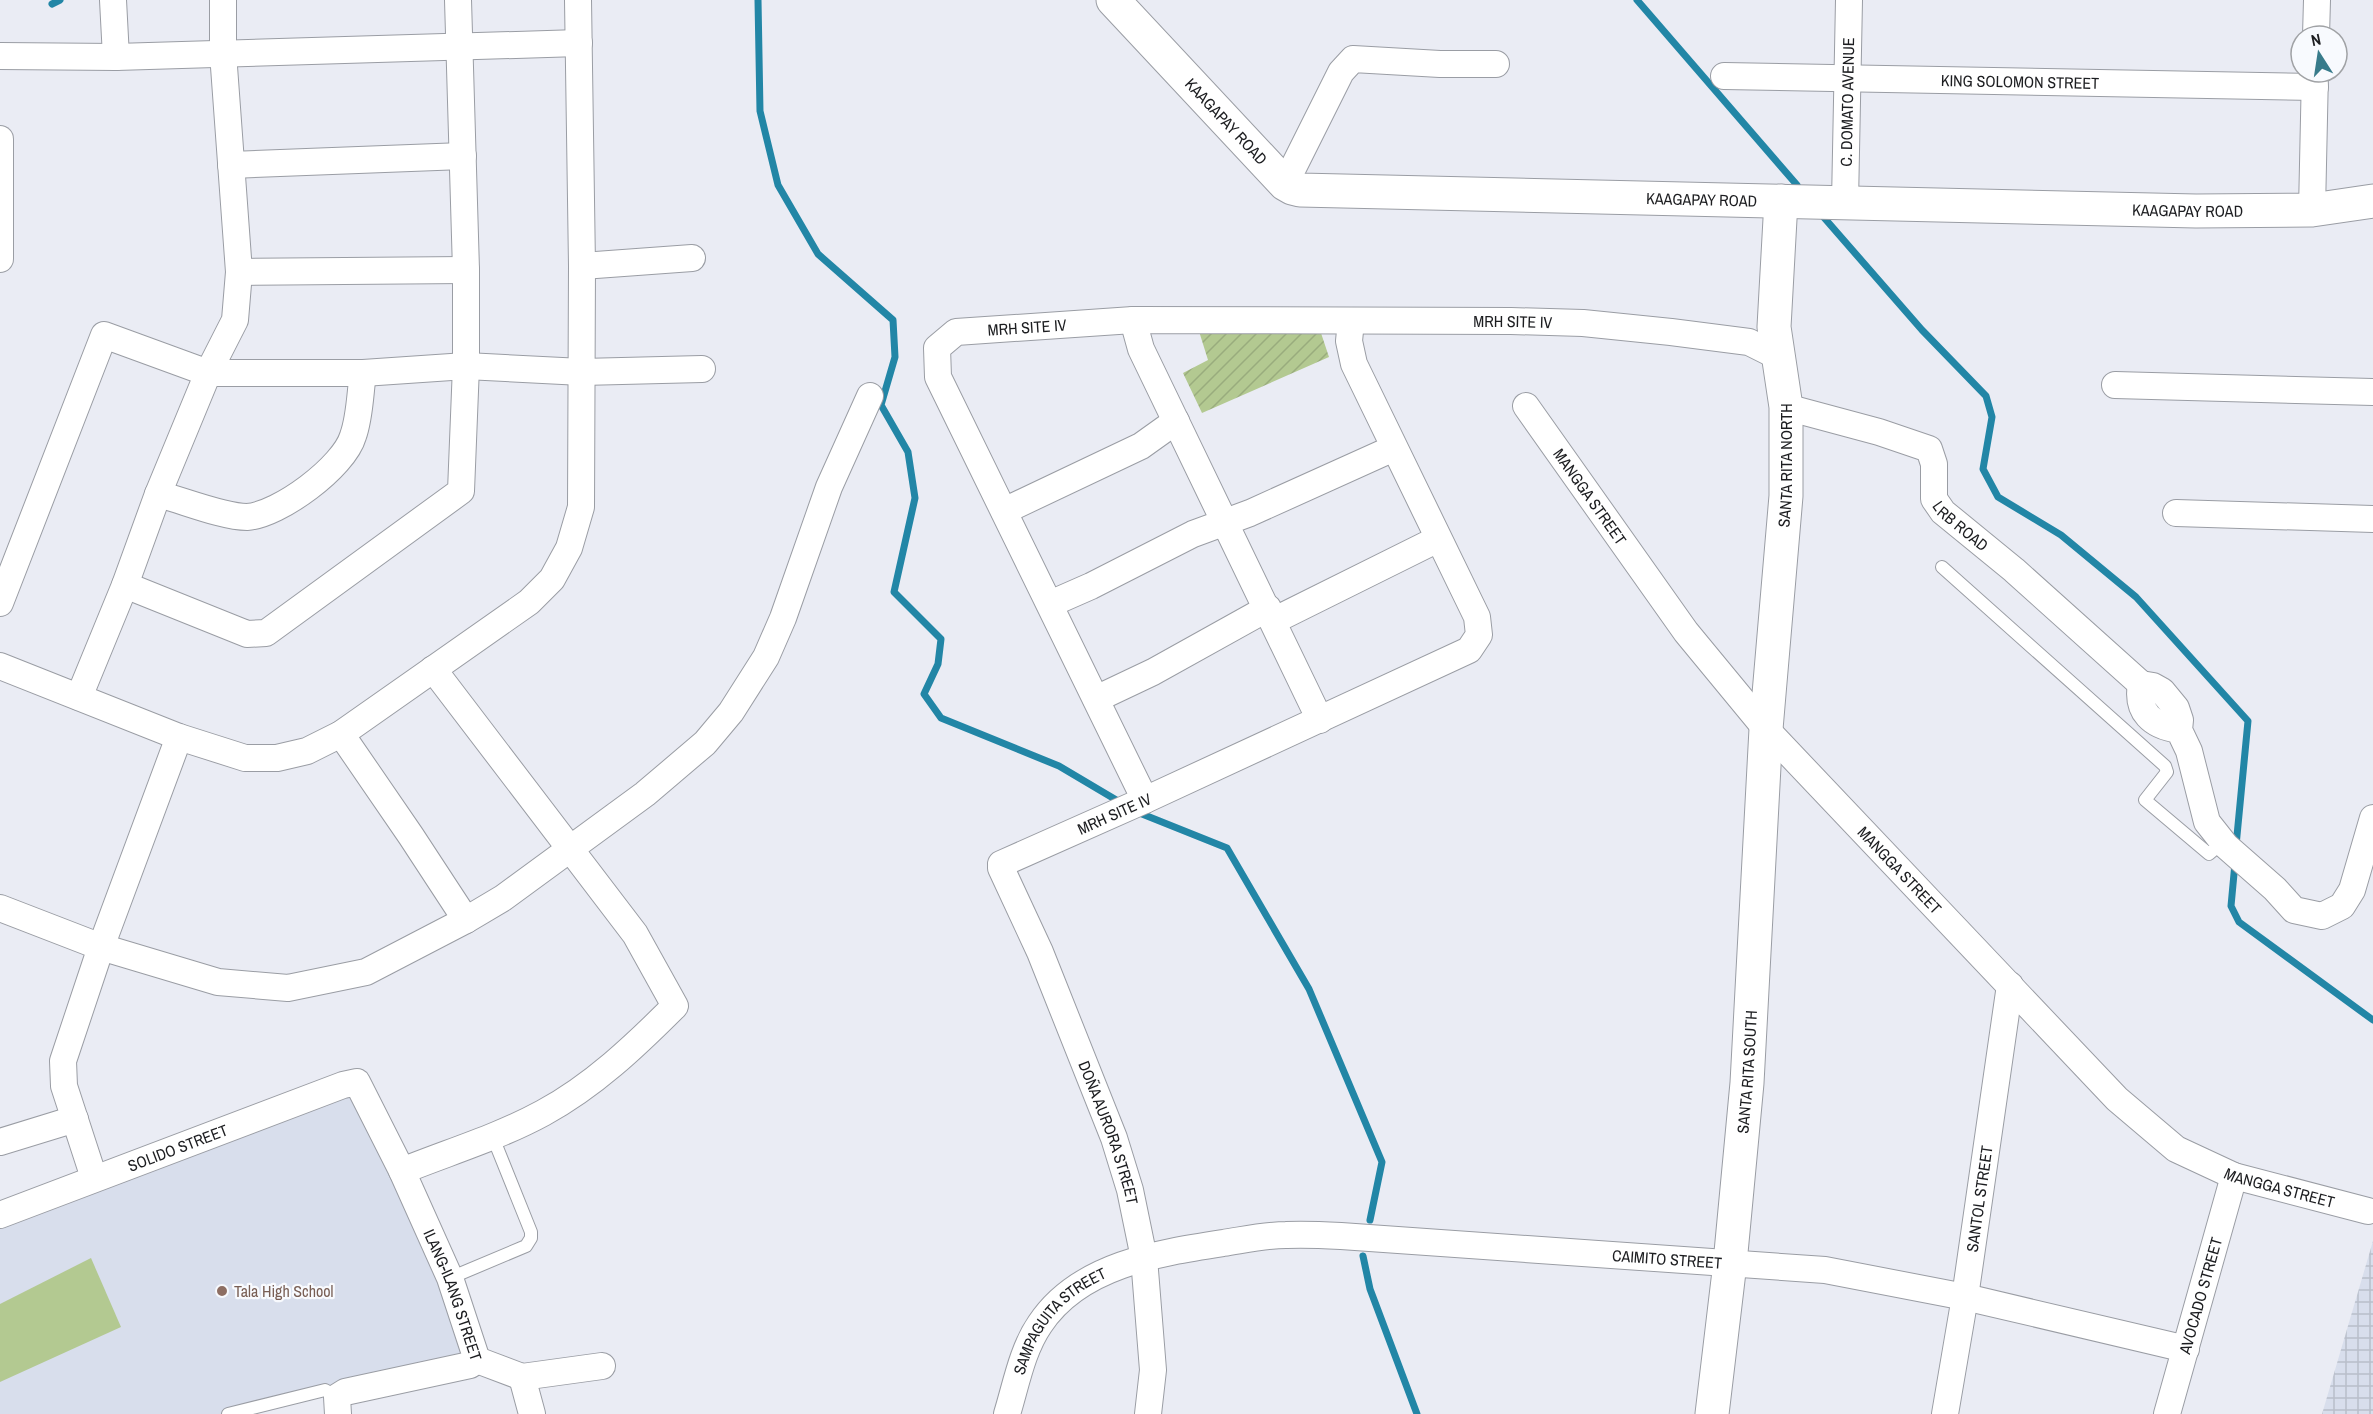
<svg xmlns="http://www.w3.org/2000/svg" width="2373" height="1414" font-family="'Archivo Narrow',sans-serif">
	<defs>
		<pattern id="industrial-grid" width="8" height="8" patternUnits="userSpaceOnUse" patternTransform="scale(1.5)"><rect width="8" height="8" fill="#d8deec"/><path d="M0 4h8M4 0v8" fill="none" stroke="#b9beca"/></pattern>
		<pattern id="garden-furrows" width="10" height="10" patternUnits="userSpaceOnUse" patternTransform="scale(1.5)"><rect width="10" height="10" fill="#b3c991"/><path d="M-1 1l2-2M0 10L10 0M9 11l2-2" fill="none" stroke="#99ac7d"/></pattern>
	</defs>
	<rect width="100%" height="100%" fill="#eaecf4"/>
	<path fill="#d8deec" d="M 343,1085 L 422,1231 L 466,1352 L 221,1414 L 0,1414 L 0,1228 Z"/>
	<path fill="url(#industrial-grid)" d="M 2373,1241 L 2373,1414 L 2322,1414 Z"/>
	<path fill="url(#garden-furrows)" d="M 1319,327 L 1329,357 L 1202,413 L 1183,373 L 1208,360 L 1198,328 Z"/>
	<path fill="#b3c991" d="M 91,1258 L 121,1327 L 0,1382 L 0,1304 Z"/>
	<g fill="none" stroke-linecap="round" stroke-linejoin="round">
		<g stroke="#2286a6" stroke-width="7">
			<path d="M 758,0 L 760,111 L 778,185 L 818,254 L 893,320 L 895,357 L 881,405 L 908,452 L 915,498 L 894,592 L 941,639 L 938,664 L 924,694 L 941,718 L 1059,766 L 1118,801"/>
			<path d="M 1637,0 L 1797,185"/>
			<path d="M 52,4 L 60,0"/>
			<path d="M 1820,213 L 1922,330 L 1986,396 L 1992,417 L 1983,469 L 1998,497 L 2061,535 L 2136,597 L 2248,721 L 2236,846"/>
			<path d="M 1142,814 L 1227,848 L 1309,989 L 1382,1162 L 1370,1220"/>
			<path d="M 2235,863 L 2231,906 L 2239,922 L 2373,1020"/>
			<path d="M 1363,1256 L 1370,1289 L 1417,1414"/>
		</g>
		<defs>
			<g id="lane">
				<path d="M 1942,567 L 2165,766 L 2167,772 L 2145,800 L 2209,854 L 2223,842"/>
				<path d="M 450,1278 L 526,1246 L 531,1238 L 531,1232 L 492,1135"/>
				<path d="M 228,1414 L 325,1390 L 337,1397"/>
			</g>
			<g id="street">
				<path d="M 113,0 L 116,57"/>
				<path d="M 2316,36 L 2317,0"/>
				<path d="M 0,56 L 116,57 L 579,43"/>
				<path id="s1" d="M 1724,76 L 2315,87"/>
				<path d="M 0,139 L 0,259"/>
				<path d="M 231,165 L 463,156"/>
				<path d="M 1285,184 L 1341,72 L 1353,59 L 1440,64 L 1496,64"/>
				<path id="s2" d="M 1845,202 L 1849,0"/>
				<path d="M 2312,210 L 2315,72"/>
				<path d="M 582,266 L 692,258"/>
				<path d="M 239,272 L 466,270"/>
				<path d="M 1133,320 L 1141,349 L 1320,720"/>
				<path d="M 2115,385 L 2373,392"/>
				<path id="s3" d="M 1526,406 L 1686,632 L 1766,729 L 2117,1099 L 2176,1149 L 2234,1176 L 2368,1211"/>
				<path id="s4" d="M 1786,407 L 1879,432 L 1929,449 L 1934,464 L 1934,499 L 1943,512 L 2014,570 L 2141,684"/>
				<path d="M 158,494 C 182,500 223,517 247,517 C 279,515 344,467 353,436 C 360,417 360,393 363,373"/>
				<path d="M 1004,511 L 1141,446 L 1176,421"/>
				<path d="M 2176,513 L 2373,519"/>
				<path d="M 125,585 L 247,634 L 266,633 L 461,491 L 466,366 L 466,270 L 458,0"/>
				<path d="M 0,603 L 104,335 L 208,373 L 363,373 L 466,366 L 582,372 L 702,369"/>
				<path d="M 1050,604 L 1091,586 L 1193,534 L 1250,513 L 1394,448"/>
				<path d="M 1273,621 L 1438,539"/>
				<path d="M 0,666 L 179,737 L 245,758 L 277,758 L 307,751 L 341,734 L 529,602 L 552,579 L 569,548 L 581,507 L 582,266 L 578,0"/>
				<path d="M 79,697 L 125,585 L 158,494 L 208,373 L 235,320 L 239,272 L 223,53 L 223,0"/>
				<path d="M 1096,699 L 1153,672 L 1268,608"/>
				<path d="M 2179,730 C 2152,726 2136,712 2141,684 L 2153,686 L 2162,691 L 2176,708 L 2180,720 L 2179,730 L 2189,751 L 2207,822 L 2226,846 L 2275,889 L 2294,910 L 2322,916 L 2342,906 L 2352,890 L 2373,818"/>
				<path d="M 341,734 L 411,836 L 466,920"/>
				<path id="s5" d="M 1145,800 L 938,377 L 937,348 L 956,332 L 1133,320 L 1511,321 L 1583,323 L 1671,332 L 1749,342 L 1777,356"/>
				<path id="s6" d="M 1001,864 L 1145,800 L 1469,650 L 1479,635 L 1477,617 L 1354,364 L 1349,341 L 1351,321"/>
				<path id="s7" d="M 1001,868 L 1040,952 L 1114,1138 L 1130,1190 L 1144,1258 L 1153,1370 L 1148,1414"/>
				<path d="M 0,908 L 101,947 L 218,982 L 288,988 L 366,972 L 466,920 L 503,898 L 645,794 L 705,743 L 731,712 L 766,657 L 783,618 L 829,487 L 870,396"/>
				<path d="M 0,1142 L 75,1119"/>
				<path d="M 402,1171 C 449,1152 499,1137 543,1113 C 593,1086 635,1046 675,1006 L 635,934 L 433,669"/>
				<path d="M 94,1178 L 64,1086 L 63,1061 L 101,947 L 179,737"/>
				<path id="s8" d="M 0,1215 L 343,1085 L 357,1082 L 402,1171 L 450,1278 L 477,1360"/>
				<path d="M 477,1360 L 522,1377 L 602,1366"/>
				<path d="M 522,1377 L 532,1414"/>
				<path d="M 338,1414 L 337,1397 L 345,1392 L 470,1365 L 477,1360"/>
				<path id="s9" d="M 1007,1414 C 1016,1385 1022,1350 1040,1324 C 1079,1265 1158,1253 1223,1243 C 1243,1240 1265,1235 1286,1235 C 1304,1234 1323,1235 1341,1236 L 1825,1270 L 1965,1297 L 2186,1349"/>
				<path id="s10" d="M 1945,1414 L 1965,1297 L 2010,985"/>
				<path id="s11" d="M 2167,1414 L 2234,1176"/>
			</g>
			<g id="secondary">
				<path id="s12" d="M 1113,0 L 1285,184 L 1292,188 L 1300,190 L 2196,211 L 2312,210 L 2373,201"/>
				<path id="s13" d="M 1712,1414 L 1730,1263 L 1747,1083 L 1766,729 L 1786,496 L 1786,407 L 1774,327 L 1781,201"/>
			</g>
		</defs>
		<use href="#lane" stroke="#9a9da4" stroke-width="14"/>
		<use href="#street" stroke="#9a9da4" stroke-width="28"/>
		<use href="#secondary" stroke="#9a9da4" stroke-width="35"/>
		<use href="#lane" stroke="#fff" stroke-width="12"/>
		<use href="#street" stroke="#fff" stroke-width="26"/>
		<use href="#secondary" stroke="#fff" stroke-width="33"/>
	</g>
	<circle fill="#8d6e63" stroke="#f8fafe" stroke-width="2" cx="222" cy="1291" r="6"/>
	<g text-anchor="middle" stroke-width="4.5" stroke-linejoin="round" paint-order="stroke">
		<g font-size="16" fill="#1c1d20" stroke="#f8fafe">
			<text dy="6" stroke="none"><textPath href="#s1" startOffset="296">KING SOLOMON STREET</textPath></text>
			<text dy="6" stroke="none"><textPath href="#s2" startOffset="100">C. DOMATO AVENUE</textPath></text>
			<text dy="6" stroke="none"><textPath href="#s12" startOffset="166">KAAGAPAY ROAD</textPath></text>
			<text dy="6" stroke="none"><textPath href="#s12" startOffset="670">KAAGAPAY ROAD</textPath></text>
			<text dy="6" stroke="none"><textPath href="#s12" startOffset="1156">KAAGAPAY ROAD</textPath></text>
			<text dy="6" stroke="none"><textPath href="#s5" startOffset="1082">MRH SITE IV</textPath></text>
			<text dy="6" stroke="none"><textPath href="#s5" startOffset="596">MRH SITE IV</textPath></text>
			<text dy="6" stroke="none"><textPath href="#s13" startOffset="952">SANTA RITA NORTH</textPath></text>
			<text dy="6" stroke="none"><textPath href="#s3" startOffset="111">MANGGA STREET</textPath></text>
			<text dy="6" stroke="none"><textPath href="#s4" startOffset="238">LRB ROAD</textPath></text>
			<text dy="6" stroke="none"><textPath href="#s6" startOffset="124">MRH SITE IV</textPath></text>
			<text dy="6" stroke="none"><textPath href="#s3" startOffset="597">MANGGA STREET</textPath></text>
			<text dy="6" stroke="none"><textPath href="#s13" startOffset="344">SANTA RITA SOUTH</textPath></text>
			<text dy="6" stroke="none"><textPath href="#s7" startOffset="286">DOÑA AURORA STREET</textPath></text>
			<text dy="6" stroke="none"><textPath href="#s8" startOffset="190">SOLIDO STREET</textPath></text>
			<text dy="6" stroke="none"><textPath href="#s3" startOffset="1101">MANGGA STREET</textPath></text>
			<text dy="6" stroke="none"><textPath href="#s10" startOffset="218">SANTOL STREET</textPath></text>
			<text dy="6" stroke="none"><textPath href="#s9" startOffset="748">CAIMITO STREET</textPath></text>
			<text dy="6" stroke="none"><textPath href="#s8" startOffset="615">ILANG-ILANG STREET</textPath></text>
			<text dy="6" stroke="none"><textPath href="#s11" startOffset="123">AVOCADO STREET</textPath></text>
			<text dy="6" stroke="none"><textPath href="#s9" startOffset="111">SAMPAGUITA STREET</textPath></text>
		</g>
		<g font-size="16" fill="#785e54" stroke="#f8fafe" text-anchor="start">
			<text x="234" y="1297">Tala High School</text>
		</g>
	</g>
	<g transform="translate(2319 54) rotate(348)"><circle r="28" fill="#f8fafe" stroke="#a0a2a5" stroke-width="1.5"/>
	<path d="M0-4.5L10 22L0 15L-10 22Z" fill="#387b8b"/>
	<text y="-9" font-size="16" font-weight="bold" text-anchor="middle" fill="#1c1d20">N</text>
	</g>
</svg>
